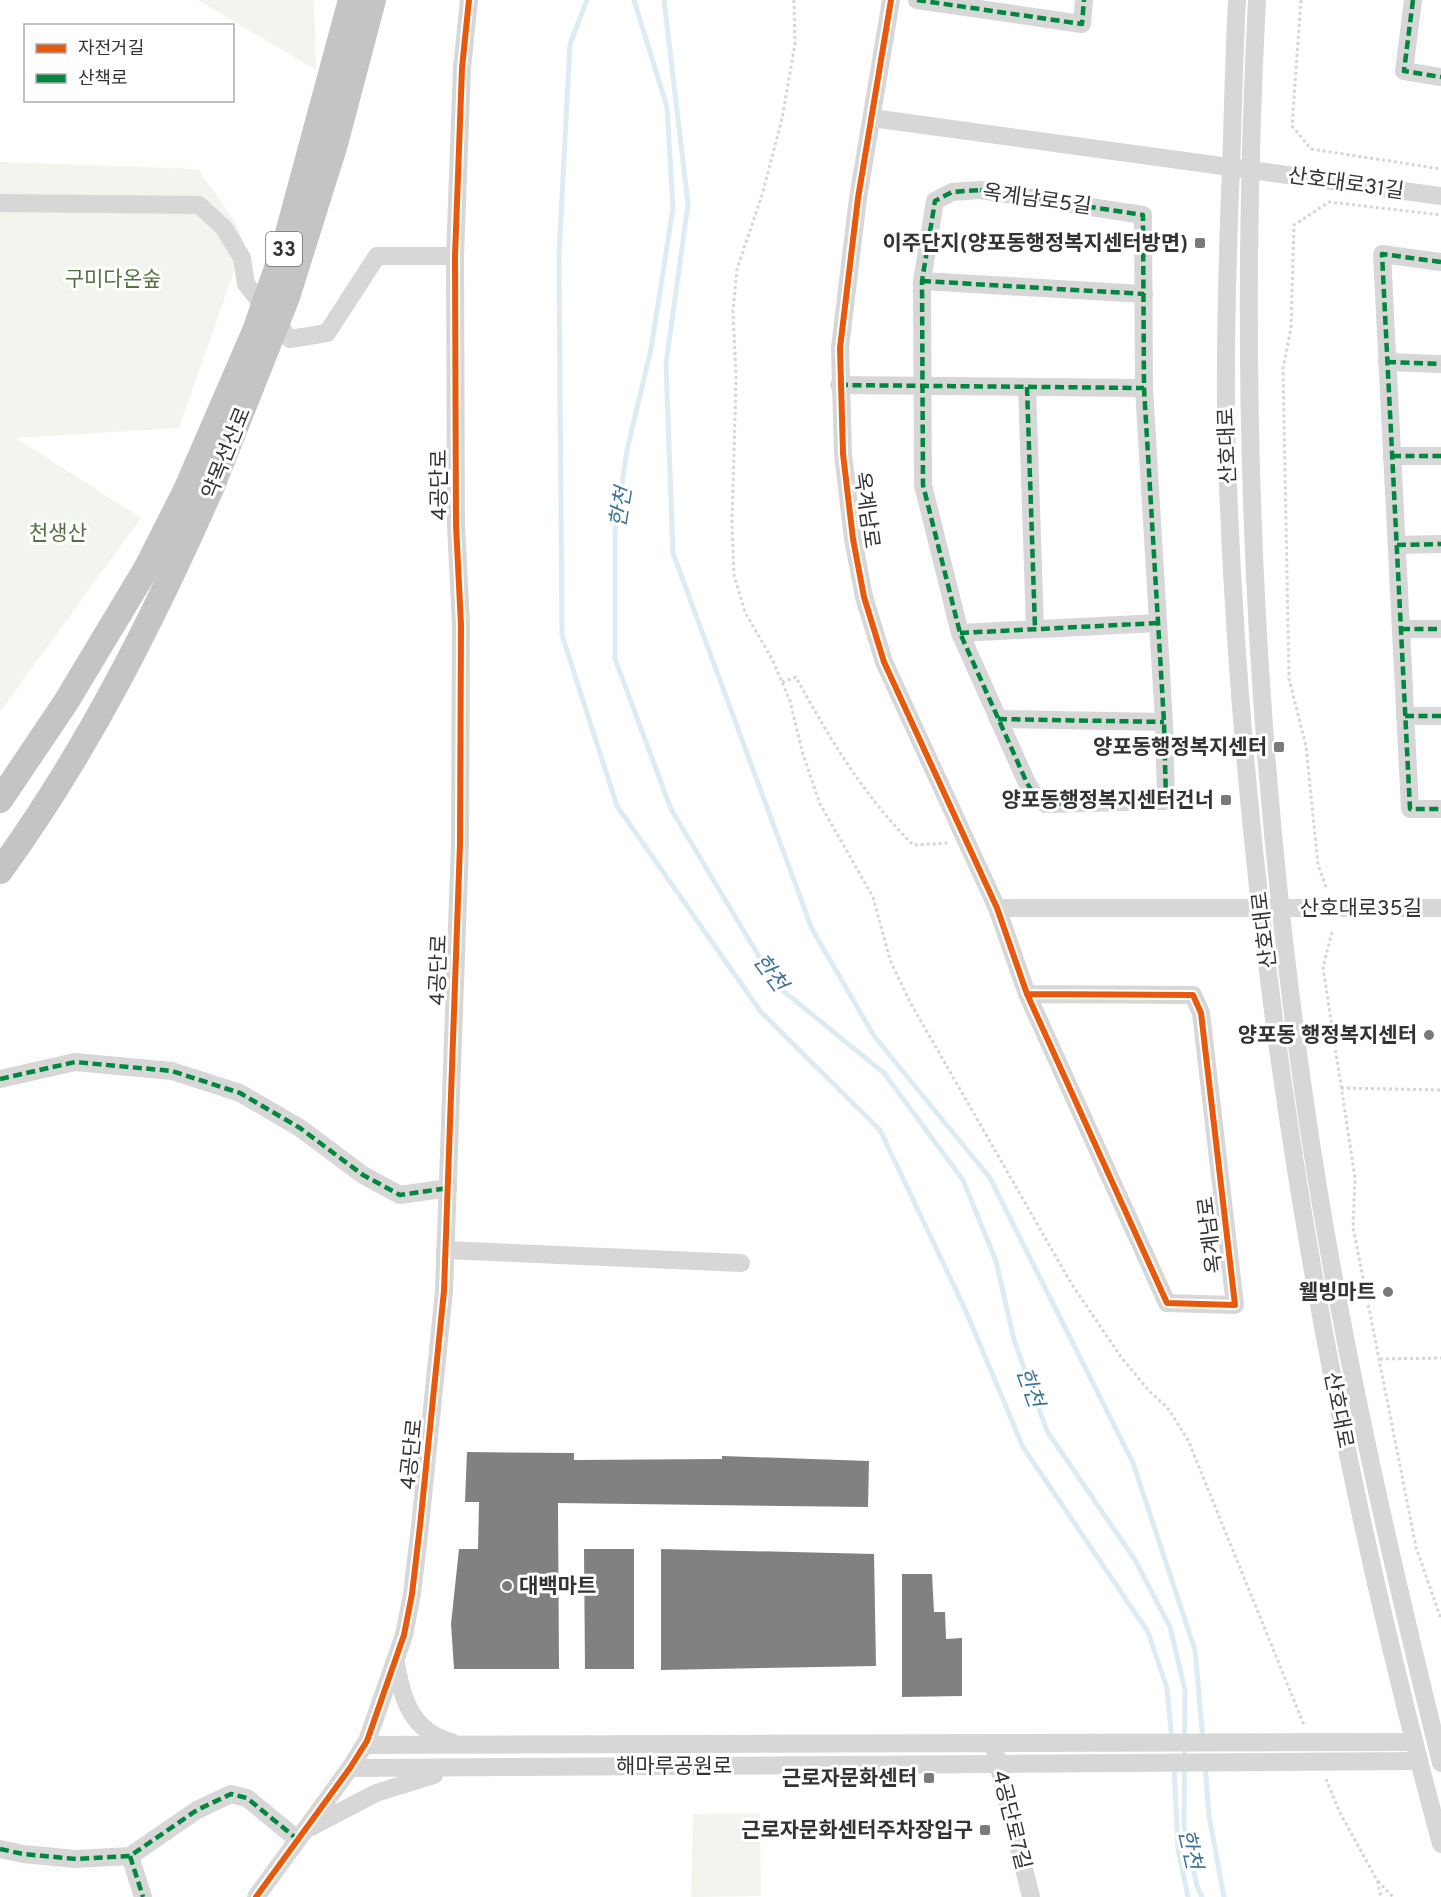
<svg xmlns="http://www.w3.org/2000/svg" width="1441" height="1897" font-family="Overpass,'Noto Sans KR',sans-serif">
	<rect width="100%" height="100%" fill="#fff"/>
	<g fill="#f1f5ed">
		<path d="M 198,0 L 314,0 L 316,70 Z"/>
		<path d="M 0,162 L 198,169 L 235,222 L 244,243 L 179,428 L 16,438 L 141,518 L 0,712 Z"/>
		<path d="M 760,1813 L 761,1896 L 691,1897 L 693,1814 Z"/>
	</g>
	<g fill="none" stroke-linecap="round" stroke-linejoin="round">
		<g stroke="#ddebf3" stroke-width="5">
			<path d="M 587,0 L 570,44 L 559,255 L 562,635 L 617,806 L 761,1012 L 880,1130 L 965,1309 L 1023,1447 L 1148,1632 L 1167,1688 L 1172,1741"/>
			<path d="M 634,0 L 667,107 L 673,208 L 651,349 L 627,450 L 615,532 L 615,659 L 671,809 L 776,985 L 884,1073 L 963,1180 L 996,1261 L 1014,1340 L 1047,1431 L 1135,1560 L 1170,1627 L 1185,1690 L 1184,1826 L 1197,1886 L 1202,1897"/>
			<path d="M 664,0 L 688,204 L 666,364 L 673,553 L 812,929 L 874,1036 L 990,1178 L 1133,1463 L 1195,1650 L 1203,1740"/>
			<path d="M 1205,1764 L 1209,1816 L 1224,1897"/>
			<path d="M 1174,1765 L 1178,1849 L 1188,1897"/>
		</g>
	</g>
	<g fill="#818181">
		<path d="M 467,1452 L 574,1453 L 574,1460 L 722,1459 L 722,1456 L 869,1461 L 868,1507 L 558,1503 L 559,1669 L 454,1669 L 451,1624 L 459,1549 L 478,1549 L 479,1502 L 465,1502 Z"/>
		<path d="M 584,1549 L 634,1549 L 634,1669 L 585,1669 Z"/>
		<path d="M 661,1549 L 874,1554 L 876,1666 L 661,1670 Z"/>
		<path d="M 902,1574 L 932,1574 L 934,1612 L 945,1612 L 946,1639 L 962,1638 L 962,1696 L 902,1697 Z"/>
	</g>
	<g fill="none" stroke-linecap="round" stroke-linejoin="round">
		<g stroke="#d6d6d6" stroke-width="3" stroke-dasharray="3 3" stroke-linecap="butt">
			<path d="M 794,0 L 795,44 L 782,119 L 762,195 L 737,269 L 733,311 L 736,378 L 732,524 L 734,575 L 745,612 L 773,661 L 790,701 L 802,751 L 820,804 L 873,897 L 890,960 L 910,1002 L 1071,1283 L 1121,1357 L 1150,1392 L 1167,1407 L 1188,1440 L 1304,1725"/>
			<path d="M 1301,0 L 1292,126 L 1311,149 L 1441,169"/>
			<path d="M 782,682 L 796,677 C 829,738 864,796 913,845 L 949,843"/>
			<path d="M 1326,887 L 1318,865 L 1306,746 L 1289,679 L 1283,368 L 1291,328 L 1294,225 L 1329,202 L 1441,215"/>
			<path d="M 1332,932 L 1323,967 L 1355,1178 L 1353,1227 L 1416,1547 L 1441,1619"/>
			<path d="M 1341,1088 L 1441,1090"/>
			<path d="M 1380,1359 L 1441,1358"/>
			<path d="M 1326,1779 L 1340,1813 L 1377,1880 L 1381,1897"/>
			<path d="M 1378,1881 L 1393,1897"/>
		</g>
		<g stroke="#d7d7d7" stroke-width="18">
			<path d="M 891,0 L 858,198 L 840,348 L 843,454 L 853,539 L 864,597 L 884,662 L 997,908 L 1027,994 L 1167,1303 L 1235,1305 L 1201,1013 L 1193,995 L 1027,994"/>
			<path d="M 917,0 L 1082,24 L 1084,0"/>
			<path d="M 1237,0 C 1234,56 1233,112 1231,168 C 1227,265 1224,362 1227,459 C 1243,926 1319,1393 1441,1844"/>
			<path d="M 1257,0 C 1238,362 1252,729 1303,1089 C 1335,1316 1386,1541 1441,1763"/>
			<path d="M 1413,0 L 1404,71 L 1441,77"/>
			<path d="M 872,118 L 1441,196"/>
			<path d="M 980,190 L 1143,215 L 1144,388 L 1164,722 L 1166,801 L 1046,804 L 1036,798 L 1027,783 L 960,633 L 923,485 L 922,281 L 935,201 L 952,192 Z"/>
			<path d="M 0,203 L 199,205 L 224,228 L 242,258 L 246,284 L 290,339 L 327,333 L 377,256 L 455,256"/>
			<path d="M 1441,262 L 1382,254 L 1410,809 L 1441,809"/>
			<path d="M 922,281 L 1144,294"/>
			<path d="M 1387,362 L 1441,364"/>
			<path d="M 839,385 L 1144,388"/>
			<path d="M 1027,387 L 1035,628"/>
			<path d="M 1392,456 L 1441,456"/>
			<path d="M 1397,545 L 1441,544"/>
			<path d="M 1401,629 L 1441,629"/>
			<path d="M 960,633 L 1158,623"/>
			<path d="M 1405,716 L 1441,716"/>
			<path d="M 998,719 L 1164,722"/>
			<path d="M 997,908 L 1441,908"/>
			<path d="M 0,1079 L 75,1062 L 172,1071 L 240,1093 L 300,1128 L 363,1175 L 400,1195 L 448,1188"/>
			<path d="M 445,1250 L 741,1263"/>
			<path d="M 396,1663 C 402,1700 412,1731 451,1742"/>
			<path d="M 364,1745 L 993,1743 L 1031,1897"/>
			<path d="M 350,1768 L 997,1764"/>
			<path d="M 311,1827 L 376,1793 L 434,1775"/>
			<path d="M 0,1849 L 23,1854 L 76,1859 L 130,1856 L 197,1810 L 231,1794 L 247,1798 L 297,1839"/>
			<path d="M 130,1856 L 143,1897"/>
			<path d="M 256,1897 L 350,1768 L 367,1741 L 404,1635 L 412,1594 L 420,1526 L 444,1291 L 460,844 L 461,625 L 456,525 L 455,256 L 462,68 L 469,0"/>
		</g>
		<g stroke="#c4c4c4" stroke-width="26">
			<path d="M 0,800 L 66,702 L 146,569 L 187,488"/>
			<path d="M 0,871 C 86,753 153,620 212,486"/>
		</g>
		<g stroke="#d7d7d7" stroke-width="18">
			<path d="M 993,1743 L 1414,1742"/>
			<path d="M 997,1764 L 1419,1761"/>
		</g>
		<g stroke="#c4c4c4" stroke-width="26">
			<path d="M 212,486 L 287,297 L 335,144 L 373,0"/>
			<path d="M 187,488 L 255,331 L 284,248 L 351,0"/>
		</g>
		<g stroke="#00873e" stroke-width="4.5" stroke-dasharray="9 4.5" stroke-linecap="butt">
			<path d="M 917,0 L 1082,24 L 1084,0"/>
			<path d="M 1413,0 L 1404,71 L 1441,77"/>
			<path d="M 980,190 L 1143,215 L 1144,388 L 1164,722 L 1166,801 L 1046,804 L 1036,798 L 1027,783 L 960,633 L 923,485 L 922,281 L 935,201 L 952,192 Z"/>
			<path d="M 1441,262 L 1382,254 L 1410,809 L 1441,809"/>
			<path d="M 922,281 L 1144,294"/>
			<path d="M 1387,362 L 1441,364"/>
			<path d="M 839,385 L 1144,388"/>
			<path d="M 1027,387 L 1035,628"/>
			<path d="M 1392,456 L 1441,456"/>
			<path d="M 1397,545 L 1441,544"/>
			<path d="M 1401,629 L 1441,629"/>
			<path d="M 960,633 L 1158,623"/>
			<path d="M 1405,716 L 1441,716"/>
			<path d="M 998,719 L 1164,722"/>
			<path d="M 0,1079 L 75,1062 L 172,1071 L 240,1093 L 300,1128 L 363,1175 L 400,1195 L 448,1188"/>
			<path d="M 0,1849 L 23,1854 L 76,1859 L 130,1856 L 197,1810 L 231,1794 L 247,1798 L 297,1839"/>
			<path d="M 130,1856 L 143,1897"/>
		</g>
		<defs>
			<g id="cycleway">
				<path d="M 891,0 L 858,198 L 840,348 L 843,454 L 853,539 L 864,597 L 884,662 L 997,908 L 1027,994 L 1167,1303 L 1235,1305 L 1201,1013 L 1193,995 L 1027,994"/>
				<path d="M 256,1897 L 350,1768 L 367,1741 L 404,1635 L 412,1594 L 420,1526 L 444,1291 L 460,844 L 461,625 L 456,525 L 455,256 L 462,68 L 469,0"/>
			</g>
		</defs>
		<use href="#cycleway" stroke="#fff" stroke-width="10"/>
		<use href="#cycleway" stroke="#e8590c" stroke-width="6"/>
	</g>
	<g fill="#7a7a7a" stroke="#fff" stroke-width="2">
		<rect x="1194" y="237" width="12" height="12" rx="3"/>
		<rect x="1273" y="741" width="12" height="12" rx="3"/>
		<rect x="1220" y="794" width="12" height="12" rx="3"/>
		<circle cx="1429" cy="1035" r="6"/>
		<circle cx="1388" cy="1292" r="6"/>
		<circle cx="507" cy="1586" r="6"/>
		<rect x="923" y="1772" width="12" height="12" rx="3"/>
		<rect x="979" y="1824" width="12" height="12" rx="3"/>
	</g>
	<g text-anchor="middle" stroke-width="6" stroke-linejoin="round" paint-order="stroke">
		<rect fill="#fff" stroke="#707070" stroke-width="1.5" x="266" y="232" width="36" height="34" rx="4.5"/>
		<g font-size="20" font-weight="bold" fill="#333">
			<text x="284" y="256">33</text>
		</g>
		<g font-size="21" fill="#333" stroke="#fff">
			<text transform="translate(1346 183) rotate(8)" y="7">산호대로31길</text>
			<text transform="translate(1037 199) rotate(8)" y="7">옥계남로5길</text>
			<text transform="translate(1227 446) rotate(-92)" y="7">산호대로</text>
			<text transform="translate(226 453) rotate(-68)" y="7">약목선산로</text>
			<text transform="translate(439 485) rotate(-90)" y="7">4공단로</text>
			<text transform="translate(867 510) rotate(82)" y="7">옥계남로</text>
			<text x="1361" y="915">산호대로35길</text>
			<text transform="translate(1264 930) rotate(-97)" y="7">산호대로</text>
			<text transform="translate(438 970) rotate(-88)" y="7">4공단로</text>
			<text transform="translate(1210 1235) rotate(-97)" y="7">옥계남로</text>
			<text transform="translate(1339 1410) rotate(79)" y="7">산호대로</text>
			<text transform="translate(411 1454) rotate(-84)" y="7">4공단로</text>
			<text x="674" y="1773">해마루공원로</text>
			<text transform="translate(1012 1820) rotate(76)" y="7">4공단로7길</text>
		</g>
		<g font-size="21" font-weight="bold" fill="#333" stroke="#fff" text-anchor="end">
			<text x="1188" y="250">이주단지(양포동행정복지센터방면)</text>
			<text x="1267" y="754">양포동행정복지센터</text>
			<text x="1214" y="807">양포동행정복지센터건너</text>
			<text x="1417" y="1042">양포동 행정복지센터</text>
			<text x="1376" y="1299">웰빙마트</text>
			<text x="519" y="1593" text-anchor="start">대백마트</text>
			<text x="917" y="1785">근로자문화센터</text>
			<text x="973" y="1837">근로자문화센터주차장입구</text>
		</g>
		<g font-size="21" fill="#56703f" stroke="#fff">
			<text x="113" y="286">구미다온숲</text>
			<text x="58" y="540">천생산</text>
		</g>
		<g font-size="22" font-style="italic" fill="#3f7597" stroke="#fff">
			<text transform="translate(620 507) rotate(-81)" y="8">한천</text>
			<text transform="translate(771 972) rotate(53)" y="8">한천</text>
			<text transform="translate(1031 1387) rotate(70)" y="8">한천</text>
			<text transform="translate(1191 1849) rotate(77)" y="8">한천</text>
		</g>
	</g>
	<rect x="24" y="24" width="210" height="78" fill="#ffffff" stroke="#adadad" stroke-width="1.5"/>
	<rect x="36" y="44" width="30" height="9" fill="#e8590c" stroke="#adadad" stroke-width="1.5"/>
	<text x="78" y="54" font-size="18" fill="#333333">자전거길</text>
	<rect x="36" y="74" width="30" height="9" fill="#00873e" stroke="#adadad" stroke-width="1.5"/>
	<text x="78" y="84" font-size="18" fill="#333333">산책로</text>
</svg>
